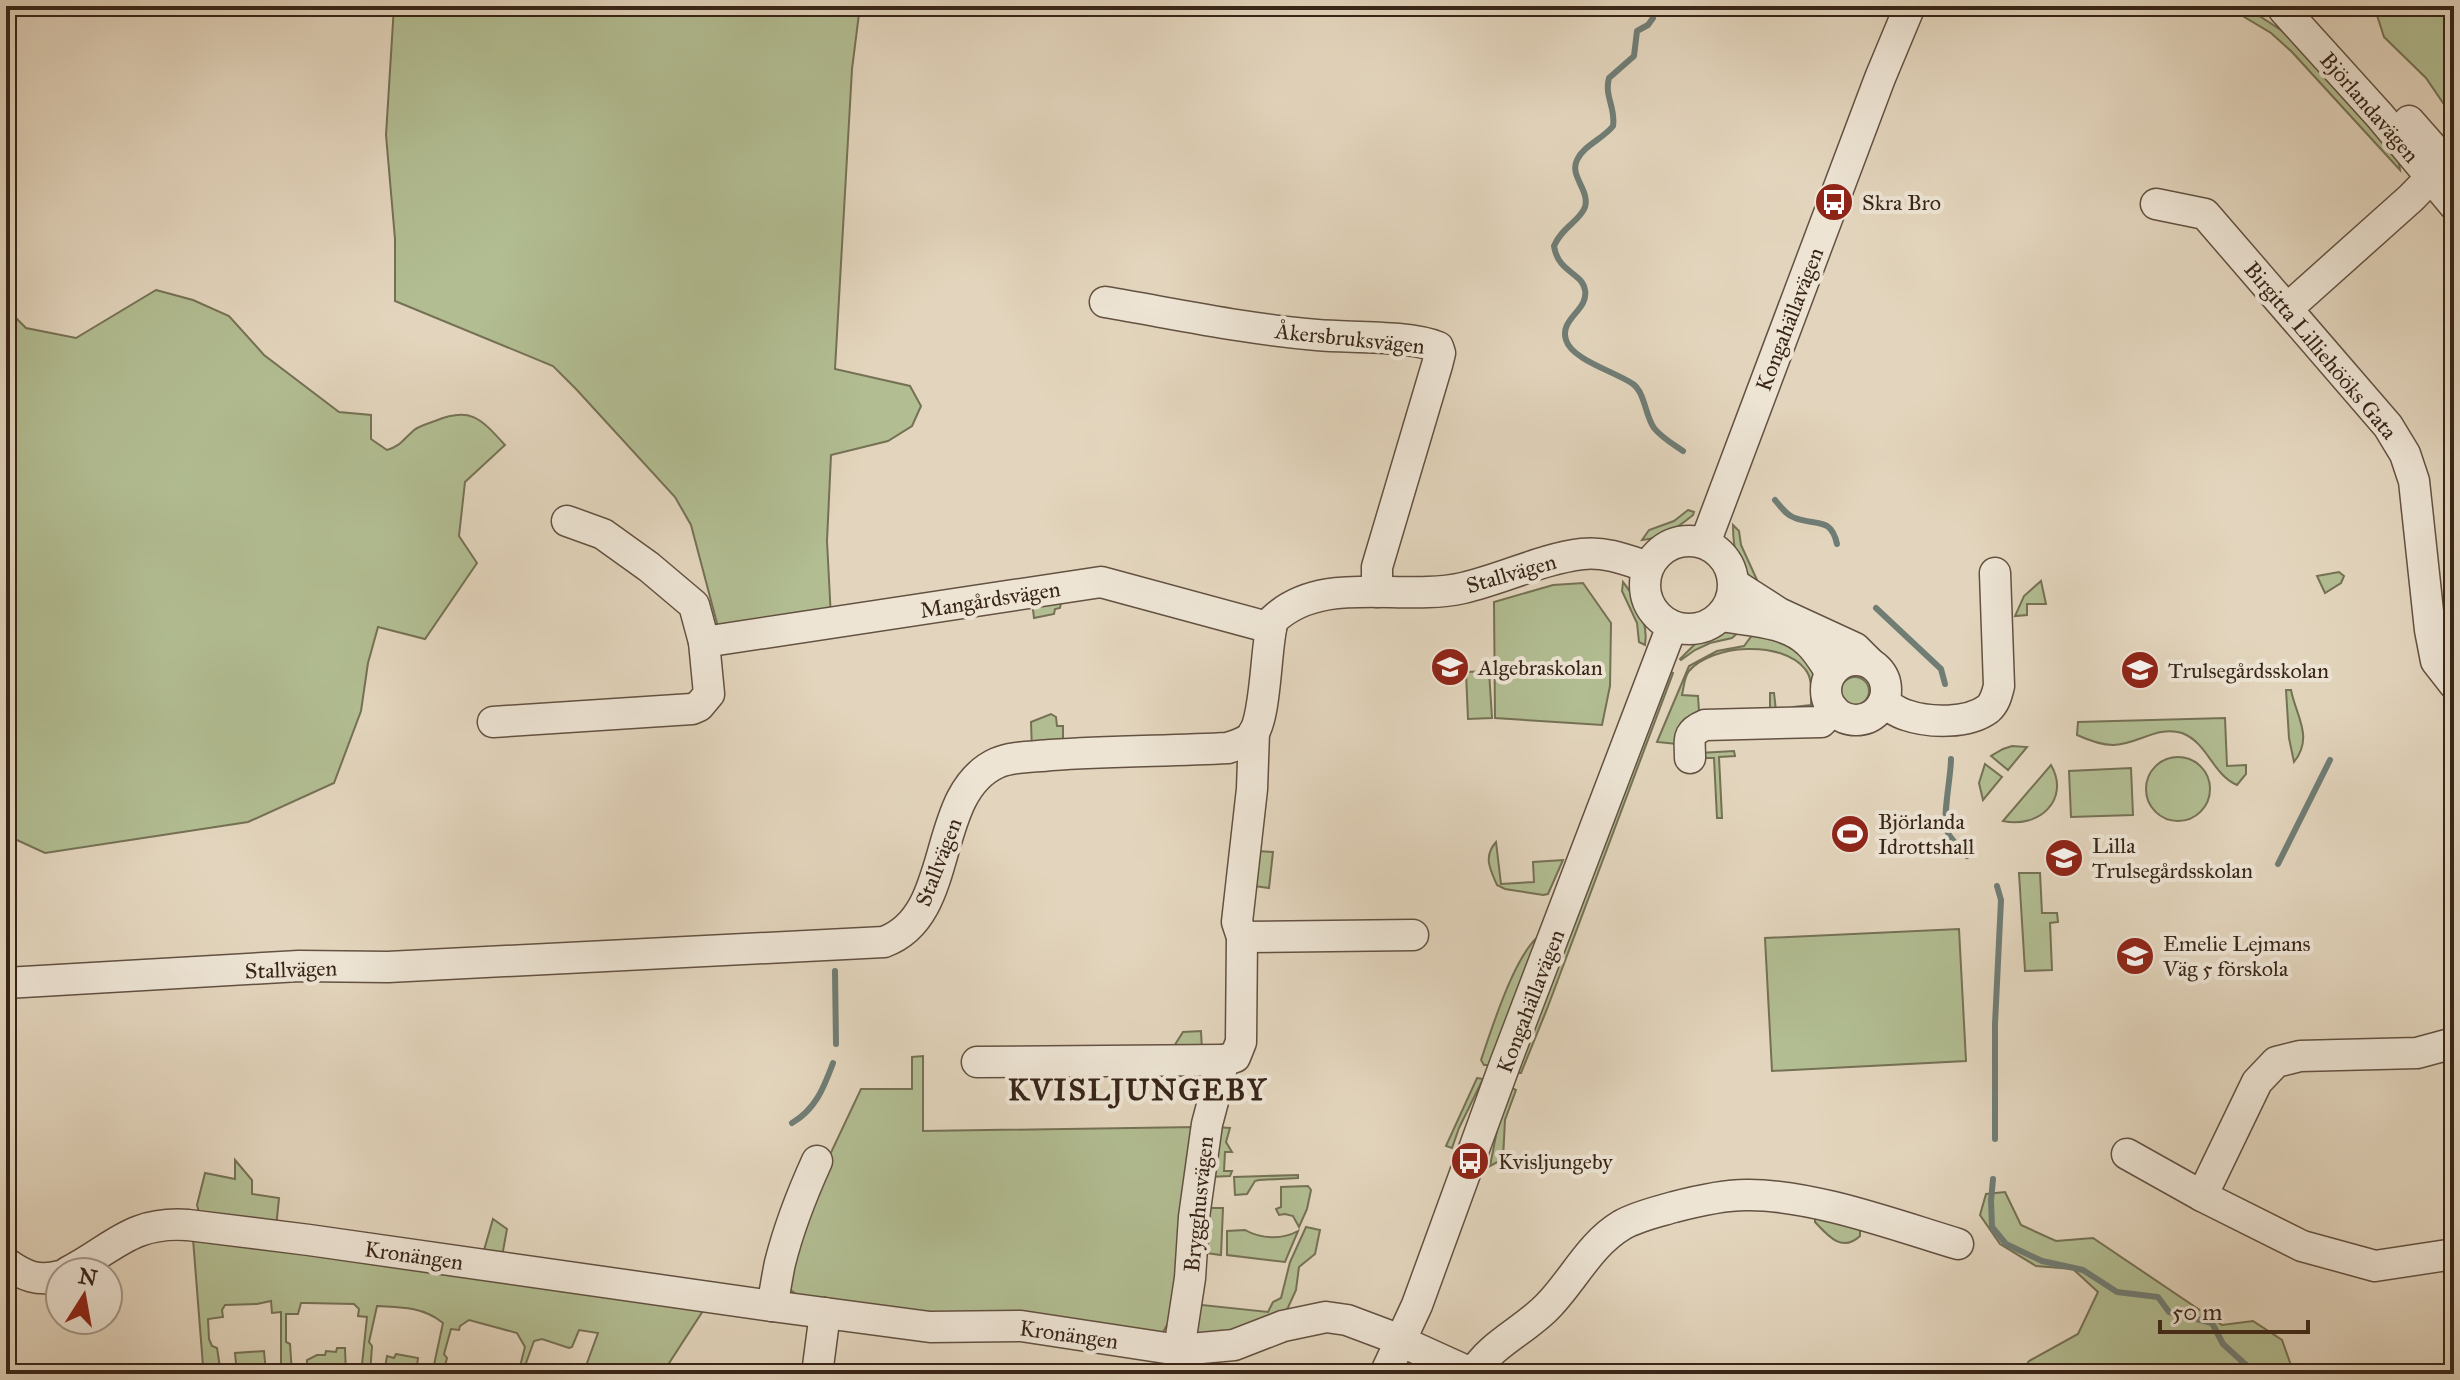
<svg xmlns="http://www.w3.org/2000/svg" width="2460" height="1380" font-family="'IM FELL Great Primer',serif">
	<rect width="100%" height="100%" fill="#e3d5bd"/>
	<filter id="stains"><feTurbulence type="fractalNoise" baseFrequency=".0025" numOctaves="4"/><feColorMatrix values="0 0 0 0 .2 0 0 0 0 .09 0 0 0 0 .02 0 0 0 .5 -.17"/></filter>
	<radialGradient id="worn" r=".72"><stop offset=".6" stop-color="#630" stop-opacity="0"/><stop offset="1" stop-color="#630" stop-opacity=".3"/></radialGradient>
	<g fill="#b2bd92" stroke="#757155" stroke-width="2">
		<path d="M 394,6 L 860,6 L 852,69 L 835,369 L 910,386 L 921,406 L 912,426 L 888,441 L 831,455 L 827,541 L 831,618 L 718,627 L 691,525 L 675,497 L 576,389 L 553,366 L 395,301 L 395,239 L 386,135 Z"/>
		<path d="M 2230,6 L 2244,6 L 2281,30 L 2300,46 L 2398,154 L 2400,170 L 2292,52 L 2271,33 L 2236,12 Z"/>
		<path d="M 2374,6 L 2454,6 L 2454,119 L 2426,78 L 2384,37 Z"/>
		<path d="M 156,290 L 193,300 L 229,316 L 264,355 L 339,412 L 371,415 L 371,439 L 387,450 C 400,446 402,441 412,432 C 417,426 427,424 435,421 C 471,406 481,419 505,445 L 465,482 L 459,536 L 477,563 L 425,639 L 378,627 L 368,663 L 361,711 L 334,783 L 248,822 L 45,853 L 6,835 L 6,308 L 26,328 L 76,338 Z"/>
		<path d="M 1688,510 L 1694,512 L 1693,515 C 1677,528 1663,538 1642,540 L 1649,530 L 1674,521 Z"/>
		<path d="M 1733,525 L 1739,531 L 1741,545 L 1757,580 L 1756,586 C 1737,569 1733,550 1733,525 Z"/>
		<path d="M 2339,572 L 2344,576 L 2341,583 L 2325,593 L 2317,576 Z"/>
		<path d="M 2041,581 L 2046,604 L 2027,604 L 2027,615 L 2015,616 L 2024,596 Z"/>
		<path d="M 1623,582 C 1636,598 1649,624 1645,645 L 1639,642 L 1637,623 L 1622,591 Z"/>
		<path d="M 1583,583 L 1611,623 L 1610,686 L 1602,725 L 1495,718 L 1494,602 L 1553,585 Z"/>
		<path d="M 1032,601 L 1061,603 L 1060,608 L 1055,609 L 1054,614 L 1034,618 Z"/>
		<path d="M 1724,630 L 1740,631 L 1732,638 L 1710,643 L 1695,650 L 1681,660 L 1680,659 L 1698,641 Z"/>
		<path d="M 1753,634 L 1792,638 C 1805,659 1828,683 1814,709 L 1794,710 L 1794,707 L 1811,705 C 1811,694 1813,678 1805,669 C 1782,640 1712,644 1689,671 C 1684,677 1684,687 1682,695 L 1698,696 L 1699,711 L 1770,709 L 1770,693 L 1774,693 L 1776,711 L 1677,744 L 1657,742 L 1689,666 L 1717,651 L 1744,646 Z"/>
		<path d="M 1489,671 L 1492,718 L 1468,719 L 1466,672 Z"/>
		<path d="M 1670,672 L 1673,673 L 1547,1009 L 1521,1073 L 1517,1073 Z"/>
		<circle cx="1855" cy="691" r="14"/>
		<path d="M 2286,690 L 2291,690 C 2296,716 2314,737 2294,762 L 2289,738 Z"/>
		<path d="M 1051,714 L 1056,717 L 1057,726 L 1063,726 L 1063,742 L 1032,751 L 1031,722 Z"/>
		<path d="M 2225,718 L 2227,766 L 2246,765 L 2246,774 L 2237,785 C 2212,774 2208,743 2182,733 C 2157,725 2137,745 2113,745 C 2101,745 2088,740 2077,735 L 2078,722 Z"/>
		<path d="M 2012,746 L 2027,747 L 2008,770 L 1991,756 L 2003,749 Z"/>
		<path d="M 1734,751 L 1735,756 L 1719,757 L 1722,818 L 1717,818 L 1714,758 L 1699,758 L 1699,753 Z"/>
		<circle cx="2178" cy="789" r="32"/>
		<path d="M 1985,764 L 2002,777 L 1983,800 L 1979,783 Z"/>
		<path d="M 2051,765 C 2071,800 2038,829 2003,821 Z"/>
		<path d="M 2131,768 L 2133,815 L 2071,817 L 2069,771 Z"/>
		<path d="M 1496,842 L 1501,884 L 1534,882 L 1533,862 L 1563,860 L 1548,894 L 1543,895 L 1505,889 L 1497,885 C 1490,869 1483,857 1496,842 Z"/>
		<path d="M 1258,851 L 1273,852 L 1269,888 L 1254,886 Z"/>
		<path d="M 2019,873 L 2040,873 L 2042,913 L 2057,913 L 2058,922 L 2050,923 L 2052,970 L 2025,971 Z"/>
		<path d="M 1959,929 L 1966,1061 L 1772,1071 L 1765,938 Z"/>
		<path d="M 1541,934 L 1489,1065 L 1484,1065 L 1481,1060 C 1492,1028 1515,953 1541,934 Z"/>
		<path d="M 1201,1031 L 1202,1050 L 1171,1051 L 1183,1032 Z"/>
		<path d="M 923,1056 L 923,1131 L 1197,1127 L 1177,1308 L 1160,1337 L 809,1305 L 787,1287 L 809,1199 L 861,1089 L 912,1089 L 912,1057 Z"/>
		<path d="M 1477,1078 L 1483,1079 L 1459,1128 L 1452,1148 L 1446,1146 Z"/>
		<path d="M 1510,1087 L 1516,1090 L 1505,1120 L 1503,1159 L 1490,1166 L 1500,1115 Z"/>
		<path d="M 1214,1127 L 1230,1128 L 1226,1142 L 1232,1152 L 1225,1152 L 1224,1171 L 1232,1171 L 1230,1176 L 1209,1177 Z"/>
		<path d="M 235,1160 L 252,1180 L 252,1194 L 279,1198 L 276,1228 L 200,1216 L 197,1205 L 205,1173 L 235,1179 Z"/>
		<path d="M 1298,1175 L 1298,1178 L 1259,1180 L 1255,1181 L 1247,1194 L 1235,1195 L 1234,1177 Z"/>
		<path d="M 1308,1186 L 1311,1190 L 1307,1209 L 1299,1227 L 1293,1216 L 1285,1214 L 1279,1215 L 1276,1209 L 1281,1207 L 1281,1187 Z"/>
		<path d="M 2005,1192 L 2021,1225 L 2056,1241 L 2093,1238 L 2222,1325 L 2253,1321 L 2282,1340 L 2294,1374 L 2021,1374 L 2029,1361 L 2078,1334 L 2098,1292 L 2073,1269 L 2036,1266 L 2000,1244 L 1980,1215 L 1986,1194 Z"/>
		<path d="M 1203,1208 L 1223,1208 L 1221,1255 L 1198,1252 Z"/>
		<path d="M 1815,1217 L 1857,1225 L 1860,1231 L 1860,1236 C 1842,1253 1828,1236 1815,1222 Z"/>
		<path d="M 493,1219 L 507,1229 L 501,1262 L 482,1257 Z"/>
		<path d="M 1306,1227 L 1320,1230 L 1315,1254 L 1299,1267 L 1296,1290 L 1286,1312 L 1201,1342 L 1189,1325 L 1193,1304 L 1268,1312 L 1273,1302 L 1281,1298 L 1290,1262 Z"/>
		<path d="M 1245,1230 C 1261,1239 1282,1240 1298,1231 L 1285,1262 L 1227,1255 L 1227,1231 Z"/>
		<path d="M 193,1239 L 710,1300 L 662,1374 L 583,1374 L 598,1333 L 579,1330 L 572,1347 L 569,1348 L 542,1339 L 534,1341 L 522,1374 L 518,1374 L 525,1347 L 517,1333 L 469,1320 L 460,1326 L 459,1330 L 451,1329 L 444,1354 L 447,1358 L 443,1374 L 432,1374 L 443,1323 C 424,1307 401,1307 377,1306 L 369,1342 L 372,1346 L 370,1374 L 361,1374 L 367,1317 L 358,1316 L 359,1309 L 354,1304 L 306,1303 L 301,1303 L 298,1314 L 286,1314 L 286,1342 L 290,1344 L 292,1373 L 281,1374 L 281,1312 L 272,1313 L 271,1301 L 257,1304 L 225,1305 L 222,1310 L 223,1317 L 208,1319 L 209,1339 L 212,1346 L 217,1348 L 221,1374 L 207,1374 L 203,1366 Z"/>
		<path d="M 337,1348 L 345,1348 L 346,1374 L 307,1373 L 307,1360 L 317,1355 L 325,1355 L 326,1351 L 336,1352 Z"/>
		<path d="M 264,1351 L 266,1373 L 237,1374 L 235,1353 Z"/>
		<path d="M 396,1354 L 418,1358 L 416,1374 L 384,1374 L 387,1356 L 394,1358 Z"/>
		<path d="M 2413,1366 L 2454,1370 L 2454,1374 L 2356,1374 Z"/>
	</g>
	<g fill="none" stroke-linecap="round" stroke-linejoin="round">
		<g stroke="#707d75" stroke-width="6">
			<path d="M 1650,6 L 1653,18 L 1648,25 L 1637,31 L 1634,56 L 1609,78 C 1604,96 1616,108 1613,126 C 1603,139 1584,145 1577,160 C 1569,176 1590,190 1585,207 C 1580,221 1562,227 1554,246 C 1558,273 1582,272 1585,290 C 1589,310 1559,319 1566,340 C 1572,360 1616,372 1633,384 C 1645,393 1645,415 1654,428 C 1662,438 1673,444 1683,451"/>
			<path d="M 1775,500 C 1781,507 1786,515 1795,518 C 1815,526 1831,516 1837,544"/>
			<path d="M 1876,608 L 1941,669 L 1945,684"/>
			<path d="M 1951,759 C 1951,777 1942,817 1947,831 C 1950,839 1961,849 1967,856"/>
			<path d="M 2278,864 L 2330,760"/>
			<path d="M 835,971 L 836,1044"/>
			<path d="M 792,1123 C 816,1109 824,1087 833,1063"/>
			<path d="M 1995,1139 L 1995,1024 L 2001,900 L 1997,886"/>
			<path d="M 1993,1179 L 1991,1201 L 1992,1227 L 2006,1244 L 2042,1261 L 2083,1270 L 2117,1292 L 2158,1297 L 2169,1312 L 2212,1323 L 2223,1344 L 2256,1374"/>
		</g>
		<defs>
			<g id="minor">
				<path d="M 2284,10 L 2380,116 L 2454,205"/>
				<path d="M 2409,121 L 2454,172"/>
				<path d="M 2156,204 L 2205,214 L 2388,426 L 2405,454 L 2414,481 L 2430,630 L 2436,661 L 2454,684"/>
				<path d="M 1105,302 C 1176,314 1246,329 1317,335 C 1351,338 1408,335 1438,347 L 1440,353 L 1437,365 L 1377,567 L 1377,592"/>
				<path d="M 2288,308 L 2411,198 L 2445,163"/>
				<path d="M 567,521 L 603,534 L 649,567 L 694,605 L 704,642"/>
				<circle cx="1689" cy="585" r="44"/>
				<path d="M 1705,543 L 1880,78 L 1910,6"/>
				<path d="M 1734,584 L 1779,613 L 1855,648 L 1870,663"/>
				<path d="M 1722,616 C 1749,621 1786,621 1808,642 C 1817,650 1824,662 1831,673"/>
				<circle cx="1856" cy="690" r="30"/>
				<path d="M 1883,703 C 1891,707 1898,713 1906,715 C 1929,723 1968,724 1988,709 C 1995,703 1997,694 1999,686 L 1995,573"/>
				<path d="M 493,722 L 692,709 L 699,706 L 709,694 L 704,642 L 1101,582 L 1271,628"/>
				<path d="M 1690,758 C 1690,739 1686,733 1705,725 L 1821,722 L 1833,709"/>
				<path d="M 1242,937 L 1413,935"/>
				<path d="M 6,983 L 299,966 L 388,967 L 884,942 C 957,916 929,794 997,763 C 1013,756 1034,757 1051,755 C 1110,751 1169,751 1228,748 C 1236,745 1245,743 1251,737 C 1267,720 1265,646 1273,620 C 1322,573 1401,602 1463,588 C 1503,579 1541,559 1582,554 C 1605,551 1627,560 1648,567"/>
				<path d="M 2454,1043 L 2417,1053 L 2300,1056 L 2276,1062 L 2257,1082 L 2202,1196 L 2302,1246 L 2375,1266 L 2454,1254"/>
				<path d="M 977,1062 L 1224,1060"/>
				<path d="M 2127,1154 L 2202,1196"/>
				<path d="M 6,1263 C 24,1276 38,1282 60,1276"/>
				<path d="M 68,1272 C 114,1248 131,1221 188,1225 L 309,1240 L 772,1306 L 930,1327 L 1021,1326 L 1179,1350 L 1234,1345 L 1283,1326 L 1326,1317 L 1347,1320 L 1387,1335 L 1473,1374 C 1490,1344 1526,1330 1549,1305 C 1574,1279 1590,1244 1622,1225 C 1638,1216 1657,1212 1674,1207 C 1697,1201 1722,1195 1746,1195 C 1811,1194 1895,1225 1958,1244"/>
				<path d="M 772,1306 C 775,1292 777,1277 780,1263 C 789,1227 802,1194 817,1161"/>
				<path d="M 1179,1350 L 1190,1278 L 1194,1217 L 1207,1124 L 1224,1060 L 1235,1057 L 1241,1042 L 1242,937 L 1237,922 L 1252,789 L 1254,732"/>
				<path d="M 817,1374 L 825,1313"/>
				<path d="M 1385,1374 L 1417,1305 L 1505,1064 L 1672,626"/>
			</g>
		</defs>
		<use href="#minor" stroke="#635141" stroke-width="33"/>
		<use href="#minor" stroke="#ede4d4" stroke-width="30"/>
	</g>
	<defs>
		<symbol id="bus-disc" viewBox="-11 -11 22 22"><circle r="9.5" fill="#8f2418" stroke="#ede4d4"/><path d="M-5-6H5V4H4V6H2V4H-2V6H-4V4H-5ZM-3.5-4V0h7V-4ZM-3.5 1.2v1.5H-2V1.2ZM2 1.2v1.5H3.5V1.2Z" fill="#fff"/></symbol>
		<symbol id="school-disc" viewBox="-11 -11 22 22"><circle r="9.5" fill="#8f2418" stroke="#ede4d4"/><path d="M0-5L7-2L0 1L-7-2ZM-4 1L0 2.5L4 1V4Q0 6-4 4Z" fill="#fff"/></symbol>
		<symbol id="stadium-disc" viewBox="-11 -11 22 22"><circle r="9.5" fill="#8f2418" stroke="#ede4d4"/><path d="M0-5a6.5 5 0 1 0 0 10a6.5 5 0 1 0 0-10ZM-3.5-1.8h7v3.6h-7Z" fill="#fff"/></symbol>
	</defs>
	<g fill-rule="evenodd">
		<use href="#bus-disc" x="1812" y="180" width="44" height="44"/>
		<use href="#school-disc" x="1428" y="645" width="44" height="44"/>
		<use href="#school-disc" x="2118" y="648" width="44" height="44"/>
		<use href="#stadium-disc" x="1828" y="812" width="44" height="44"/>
		<use href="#school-disc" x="2042" y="836" width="44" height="44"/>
		<use href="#school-disc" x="2113" y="934" width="44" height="44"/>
		<use href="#bus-disc" x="1448" y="1139" width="44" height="44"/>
	</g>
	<g text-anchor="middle" stroke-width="8" stroke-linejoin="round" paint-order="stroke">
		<g font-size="22" fill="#382518" stroke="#ede4d4">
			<text transform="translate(2370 107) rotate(49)" y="8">Björlandavägen</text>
			<text transform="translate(1789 319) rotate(-69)" y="8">Kongahällavägen</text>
			<text transform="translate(1350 338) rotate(6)" y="8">Åkersbruksvägen</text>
			<text transform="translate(2321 350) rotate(50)" y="8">Birgitta Lilliehööks Gata</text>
			<text transform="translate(1511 573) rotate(-16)" y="8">Stallvägen</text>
			<text transform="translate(990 599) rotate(-9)" y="8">Mangårdsvägen</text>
			<text transform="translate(938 862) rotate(-69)" y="8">Stallvägen</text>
			<text transform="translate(291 969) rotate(-2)" y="8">Stallvägen</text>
			<text transform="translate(1530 1001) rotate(-69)" y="8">Kongahällavägen</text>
			<text transform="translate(1198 1204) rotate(-84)" y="8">Brygghusvägen</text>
			<text transform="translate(414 1255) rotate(8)" y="8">Kronängen</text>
			<text transform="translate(1069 1334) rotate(8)" y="8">Kronängen</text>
		</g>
		<g font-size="22" fill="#382518" stroke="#ede4d4" text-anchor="start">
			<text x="1862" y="210">Skra Bro</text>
			<text x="1478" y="675">Algebraskolan</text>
			<text x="2168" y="678">Trulsegårdsskolan</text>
			<text x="1878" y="829">Björlanda<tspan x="1878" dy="25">Idrottshall</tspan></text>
			<text x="2092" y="853">Lilla<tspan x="2092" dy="25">Trulsegårdsskolan</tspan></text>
			<text x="2163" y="951">Emelie Lejmans<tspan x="2163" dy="25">Väg 5 förskola</tspan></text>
			<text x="1498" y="1169">Kvisljungeby</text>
		</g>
		<g font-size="30" font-weight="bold" letter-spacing="2" fill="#382518" stroke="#ede4d4">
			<text x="1138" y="1100">KVISLJUNGEBY</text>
		</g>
	</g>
	<rect width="2460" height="1380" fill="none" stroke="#e3d5bd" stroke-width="32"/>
	<rect x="8" y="8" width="2444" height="1364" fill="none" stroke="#382518" stroke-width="4"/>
	<rect x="16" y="16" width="2428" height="1348" fill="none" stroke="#382518" stroke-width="2"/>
	<g transform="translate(84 1296) rotate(11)"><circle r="38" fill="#ede4d4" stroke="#a59889" stroke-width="2"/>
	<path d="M0-6L14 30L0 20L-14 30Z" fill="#8f2418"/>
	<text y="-12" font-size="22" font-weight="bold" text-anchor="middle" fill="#382518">N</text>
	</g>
	<path d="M2160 1320v12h148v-12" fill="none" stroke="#382518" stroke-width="4"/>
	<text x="2172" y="1320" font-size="24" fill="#382518" stroke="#ede4d4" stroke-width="6" paint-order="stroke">50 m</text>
	<rect width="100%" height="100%" filter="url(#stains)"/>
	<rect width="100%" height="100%" fill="url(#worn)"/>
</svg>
